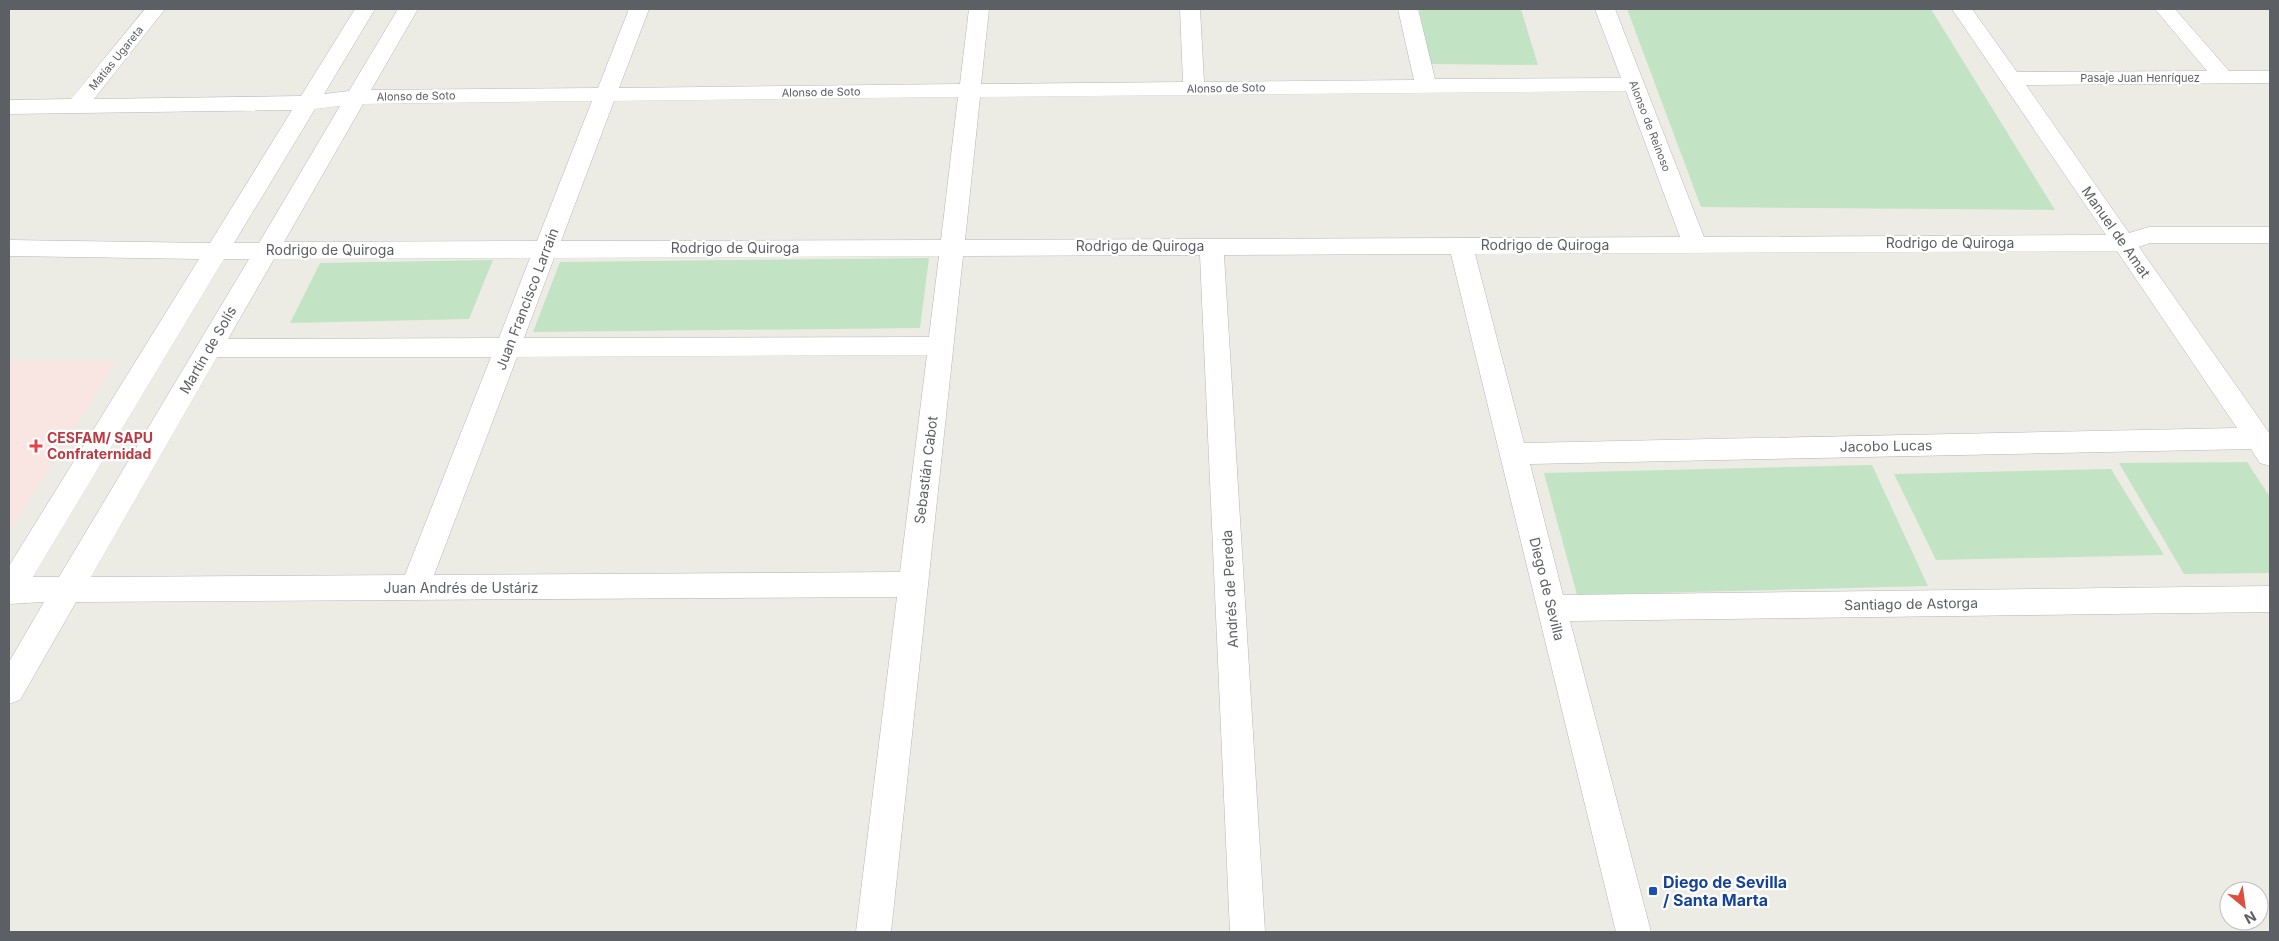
<svg xmlns="http://www.w3.org/2000/svg" width="2279" height="941" font-family="Inter,sans-serif">
	<rect width="100%" height="100%" fill="#edece4"/>
	<path fill="#f9e5e1" d="M 9,361 L 116,361 L 9,532 Z"/>
	<g fill="#c2e3c4">
		<path d="M 1419,9 L 1521,9 L 1538,65 L 1430,64 Z"/>
		<path d="M 1627,9 L 1931,9 L 2055,210 L 1701,207 Z"/>
		<path d="M 929,258 L 920,328 L 533,332 L 560,262 Z"/>
		<path d="M 493,260 L 469,319 L 290,323 L 320,263 Z"/>
		<path d="M 2247,462 L 2270,497 L 2270,573 L 2184,574 L 2119,463 Z"/>
		<path d="M 1872,465 L 1928,586 L 1577,595 L 1544,473 Z"/>
		<path d="M 2111,469 L 2164,555 L 1936,560 L 1894,474 Z"/>
	</g>
	<g fill="none" stroke-linecap="round" stroke-linejoin="round">
		<defs>
			<path id="minor" d="M 145,9 L 165,9 L 94,99 L 301,96 L 355,9 L 375,9 L 324,94 L 349,91 L 398,9 L 418,9 L 371,90 L 598,88 L 629,9 L 649,9 L 619,88 L 960,84 L 969,9 L 989,9 L 981,84 L 1183,82 L 1180,9 L 1200,9 L 1204,82 L 1414,80 L 1398,9 L 1418,9 L 1435,79 L 1621,78 L 1595,9 L 1615,9 L 1704,237 L 2106,235 L 1952,9 L 1972,9 L 2017,72 L 2207,71 L 2155,9 L 2175,9 L 2229,71 L 2270,71 L 2270,83 L 2026,85 L 2129,233 L 2149,227 L 2270,227 L 2270,243 L 2150,243 L 2139,247 L 2270,434 L 2270,466 L 2260,463 L 2251,449 L 1530,464 L 1563,595 L 2270,586 L 2270,612 L 1570,621 L 1651,932 L 1616,932 L 1451,254 L 1224,255 L 1265,932 L 1230,932 L 1200,255 L 963,256 L 891,932 L 856,932 L 897,597 L 76,602 L 20,700 L 9,704 L 9,662 L 44,602 L 9,604 L 9,566 L 199,259 L 9,256 L 9,240 L 210,243 L 292,110 L 9,114 L 9,100 L 71,99 ZM 1626,91 L 1680,237 L 965,240 L 980,97 ZM 958,97 L 941,240 L 561,241 L 614,101 ZM 592,101 L 537,241 L 284,242 L 363,104 ZM 340,106 L 259,243 L 234,243 L 315,109 ZM 2117,251 L 2237,428 L 1524,443 L 1475,254 ZM 939,256 L 929,337 L 524,338 L 554,258 ZM 530,258 L 499,338 L 228,339 L 274,259 ZM 224,259 L 249,259 L 59,577 L 33,577 ZM 927,355 L 900,572 L 434,575 L 517,357 ZM 217,357 L 491,357 L 405,575 L 91,577 Z"/>
		</defs>
		<use href="#minor" stroke="#b4b6ba" stroke-width="1"/>
		<use href="#minor" fill="#fff" fill-rule="evenodd"/>
	</g>
	<path fill="#e0444e" stroke="#fff" stroke-width="2" d="M33.5 438.5h5v5h5v5h-5v5h-5v-5h-5v-5h5z"/>
	<rect fill="#1a4fb4" stroke="#fff" stroke-width="2" x="1648" y="886" width="10" height="10" rx="2.5"/>
	<g text-anchor="middle" stroke-width="4.5" stroke-linejoin="round" paint-order="stroke">
		<g font-size="11" fill="#5c5f63" stroke="#fff">
			<text transform="translate(116 58) rotate(-51)" y="4">Matías Ugareta</text>
			<text x="2140" y="82">Pasaje Juan Henríquez</text>
			<text transform="translate(1226 88) rotate(-1)" y="4">Alonso de Soto</text>
			<text transform="translate(821 92) rotate(-1)" y="4">Alonso de Soto</text>
			<text transform="translate(416 96) rotate(-1)" y="4">Alonso de Soto</text>
			<text transform="translate(1650 126) rotate(69)" y="4">Alonso de Reinoso</text>
		</g>
		<g font-size="14" fill="#5c5f63" stroke="#fff">
			<text transform="translate(2116 232) rotate(55)" y="5">Manuel de Amat</text>
			<text x="1950" y="248">Rodrigo de Quiroga</text>
			<text x="1545" y="250">Rodrigo de Quiroga</text>
			<text x="1140" y="251">Rodrigo de Quiroga</text>
			<text x="735" y="253">Rodrigo de Quiroga</text>
			<text x="330" y="255">Rodrigo de Quiroga</text>
			<text transform="translate(527 299) rotate(-69)" y="5">Juan Francisco Larraín</text>
			<text transform="translate(208 350) rotate(-60)" y="5">Martín de Solís</text>
			<text transform="translate(1886 446) rotate(-1)" y="5">Jacobo Lucas</text>
			<text transform="translate(926 470) rotate(-83)" y="5">Sebastián Cabot</text>
			<text x="461" y="593">Juan Andrés de Ustáriz</text>
			<text transform="translate(1230 589) rotate(-93)" y="5">Andrés de Pereda</text>
			<text transform="translate(1547 589) rotate(76)" y="5">Diego de Sevilla</text>
			<text transform="translate(1911 604) rotate(-1)" y="5">Santiago de Astorga</text>
		</g>
		<g font-size="14" font-weight="bold" fill="#be3a42" stroke="#fff" text-anchor="start">
			<text x="47" y="443">CESFAM/ SAPU<tspan x="47" dy="16">Confraternidad</tspan></text>
		</g>
		<g font-size="16" font-weight="bold" fill="#164399" stroke="#fff" text-anchor="start">
			<text x="1663" y="888">Diego de Sevilla<tspan x="1663" dy="18">/ Santa Marta</tspan></text>
		</g>
	</g>
	<rect width="2279" height="941" fill="none" stroke="#5c5f63" stroke-width="20"/>
	<g transform="translate(2244 906) rotate(151)"><circle r="24" fill="#ffffff" stroke="#bebfc1"/>
	<path d="M0-4L9 19L0 12L-9 19Z" fill="#dc4f3c"/>
	<text y="-8" font-size="14" font-weight="bold" text-anchor="middle" fill="#5c5f63">N</text>
	</g>
</svg>
